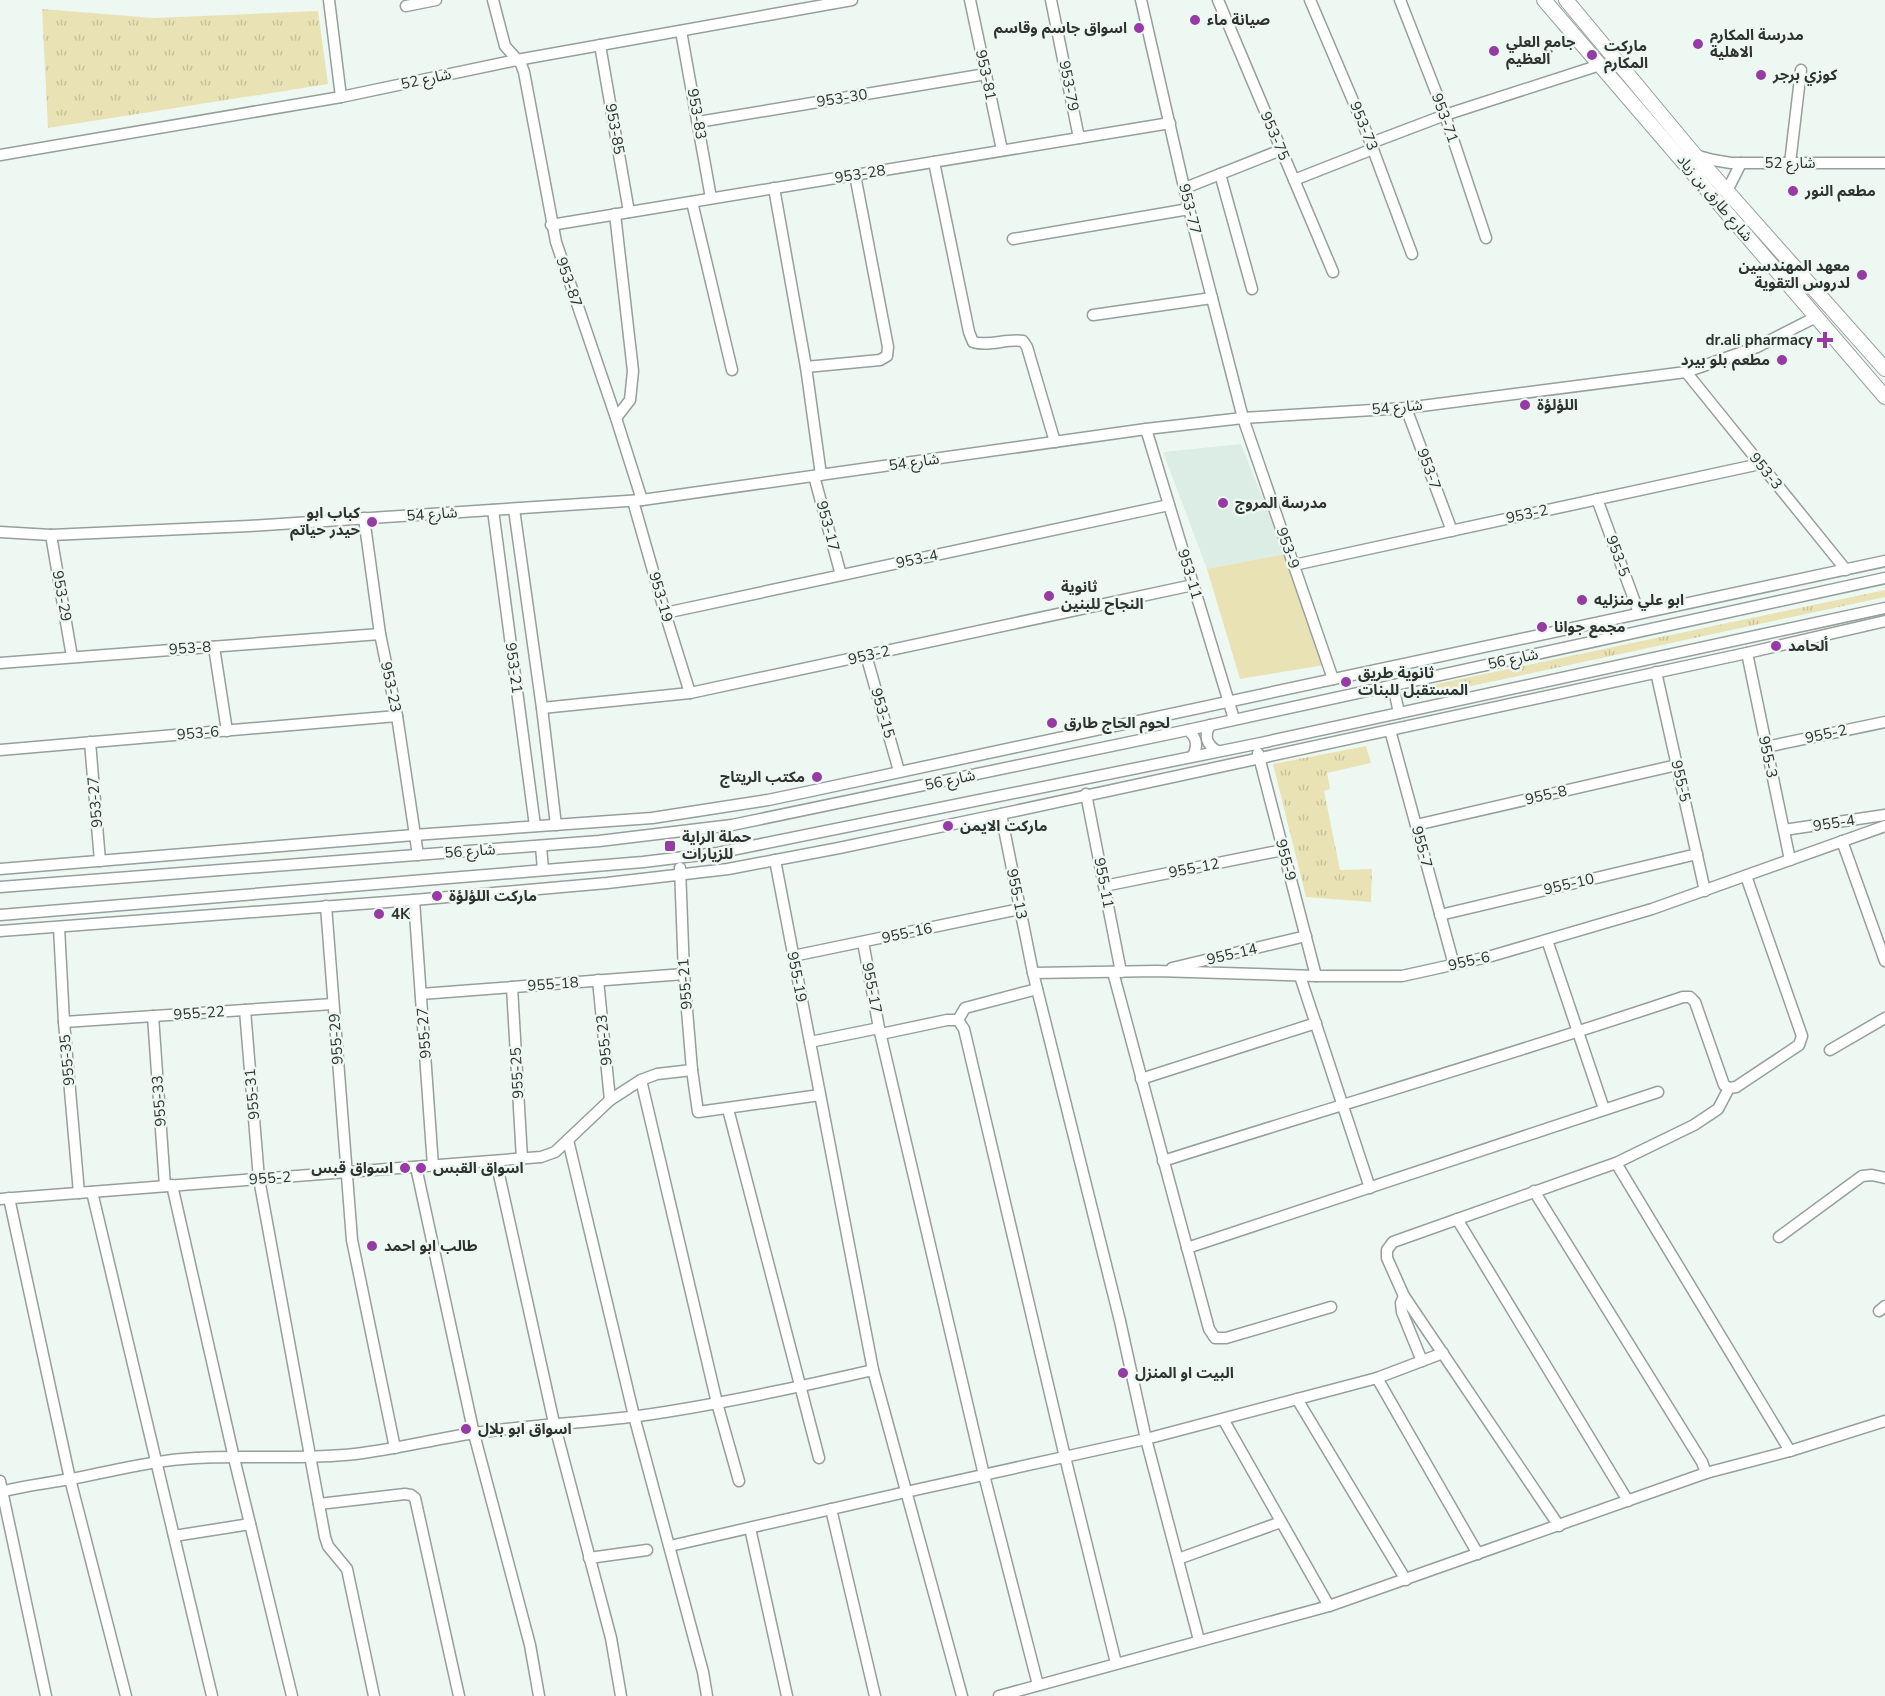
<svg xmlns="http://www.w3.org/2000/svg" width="1885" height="1696" font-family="'Nunito Sans','Noto Sans Arabic',sans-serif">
	<defs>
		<pattern id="grass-tufts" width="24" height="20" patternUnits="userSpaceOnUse" patternTransform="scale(1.5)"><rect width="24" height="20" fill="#e9e2b4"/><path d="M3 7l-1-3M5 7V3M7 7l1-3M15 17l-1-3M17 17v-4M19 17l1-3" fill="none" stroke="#c8c29b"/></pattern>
	</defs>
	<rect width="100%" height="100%" fill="#eef8f2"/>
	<path fill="#dbede4" d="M 1241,444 L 1285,554 L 1207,569 L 1163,452 Z"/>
	<g fill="url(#grass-tufts)">
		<path d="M 42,9 L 153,18 L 318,11 L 328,84 L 48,128 Z"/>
		<path d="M 1885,590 L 1885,597 L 1416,698 L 1402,698 L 1402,695 L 1413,689 Z"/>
		<path d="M 1366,746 L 1371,763 L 1327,773 L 1330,789 L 1324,791 L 1340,870 L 1372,869 L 1371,902 L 1306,897 L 1273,764 Z"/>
	</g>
	<path fill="#e9e2b4" d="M 1285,554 L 1325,665 L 1240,679 L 1207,569 Z"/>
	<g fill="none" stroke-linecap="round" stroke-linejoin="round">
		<defs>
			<g id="minor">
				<path d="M 329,0 L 341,97"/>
				<path d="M 493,0 L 505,46 L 521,64 L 524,72 L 556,242 L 616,418 L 642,500"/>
				<path d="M 970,0 L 1002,150"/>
				<path d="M 1051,0 L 1079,138"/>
				<path d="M 1141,0 L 1189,209 L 1243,418 L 1333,679"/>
				<path d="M 1218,0 L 1333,272"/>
				<path d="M 1310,0 L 1368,136 L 1412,254"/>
				<path d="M 1400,0 L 1445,115 L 1486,238"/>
				<path d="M 406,6 L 436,0"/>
				<path d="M 681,31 L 711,198"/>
				<path d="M 600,45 L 629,212"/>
				<path d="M 698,122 L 986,74"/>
				<path d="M 1371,143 L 1445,115 L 1600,65"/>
				<path d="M 0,155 L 341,97 L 517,60 L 852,0"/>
				<path d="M 1695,155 L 1713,160 L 1731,163 L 1885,163"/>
				<path d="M 934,162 L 969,332 L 973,342 C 989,347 1007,338 1023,341 L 1027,347 L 1055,442"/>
				<path d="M 1790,163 L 1801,70"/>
				<path d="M 1220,174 L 1252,289"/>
				<path d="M 1294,180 L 1373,149"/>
				<path d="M 774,188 L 806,367 L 821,475"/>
				<path d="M 1185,188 L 1281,150"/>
				<path d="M 1727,191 L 1741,163"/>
				<path d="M 692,202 L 732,370"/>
				<path d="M 615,214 L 633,371 L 630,400 L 616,418"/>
				<path d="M 551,225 L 1170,123"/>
				<path d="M 1013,239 L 1189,209"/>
				<path d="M 1093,315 L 1212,298"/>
				<path d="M 806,367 L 880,360 L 887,356 L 888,347 L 855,175"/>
				<path d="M 1686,372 L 1846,570"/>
				<path d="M 1406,408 L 1452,531"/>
				<path d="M 1146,429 L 1234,719"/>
				<path d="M 814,476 L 841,575"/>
				<path d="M 1597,499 L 1639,613"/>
				<path d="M 633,501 L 665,613 L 690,693"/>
				<path d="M 514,509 L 542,708 L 556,825"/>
				<path d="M 493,510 L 535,826"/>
				<path d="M 364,518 L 380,634 L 397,716 L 418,855"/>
				<path d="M 0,532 L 51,535 L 249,526 L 642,500 L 1146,429 L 1243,418 L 1406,408 L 1686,372 L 1757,347 L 1816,317"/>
				<path d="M 51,535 L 72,657"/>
				<path d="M 1294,565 L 1760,464"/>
				<path d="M 665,613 L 1169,505"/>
				<path d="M 214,647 L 227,731"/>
				<path d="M 1747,653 L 1790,860"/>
				<path d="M 866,655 L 899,771"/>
				<path d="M 0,663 L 380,634"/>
				<path d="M 1656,672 L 1705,891"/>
				<path d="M 1393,685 L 1399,713"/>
				<path d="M 542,708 L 690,693 L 1193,585"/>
				<path d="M 1210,725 C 1204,736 1206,744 1217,751"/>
				<path d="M 1188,730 C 1197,738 1198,745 1193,756"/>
				<path d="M 1390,730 L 1454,965"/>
				<path d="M 90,742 L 100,861"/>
				<path d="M 1766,747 L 1885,722"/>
				<path d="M 0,750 L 397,716"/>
				<path d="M 1258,753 L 1316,976"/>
				<path d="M 1086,794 L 1121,972"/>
				<path d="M 1001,814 L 1033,973 L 1120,1321 L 1146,1439 L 1199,1640"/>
				<path d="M 1416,825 L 1677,765"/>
				<path d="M 1784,830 L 1885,815"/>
				<path d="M 1842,841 L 1885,961"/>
				<path d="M 541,846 L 543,870"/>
				<path d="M 775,860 L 873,1370 L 962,1696"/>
				<path d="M 680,868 L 684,974 L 692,1070 L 698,1112 L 820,1095"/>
				<path d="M 0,869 L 414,835 L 652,818 L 768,800 L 811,791 L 1885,561"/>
				<path d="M 1104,886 L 1283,850"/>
				<path d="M 0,887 L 599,841 L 732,825 L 1188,730 L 1885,578"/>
				<path d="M 414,900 L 433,1166"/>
				<path d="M 326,906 L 352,1240 L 395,1448"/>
				<path d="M 0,915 L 643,862 L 717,853 L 1256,744 L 1885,608"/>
				<path d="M 1440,915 L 1697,854"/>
				<path d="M 59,927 L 64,1022 L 79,1193"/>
				<path d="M 0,931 L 414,900 L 607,883 L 728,869 L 839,848 L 1001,814 L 1747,653 L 1885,621"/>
				<path d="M 1547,940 L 1604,1109"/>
				<path d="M 863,942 L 879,1028 L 984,1475 L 1038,1685"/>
				<path d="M 793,956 L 1020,909"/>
				<path d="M 1172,968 L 1306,936"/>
				<path d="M 1113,972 L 1209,1329 L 1215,1338 L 1226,1338 L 1331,1307"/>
				<path d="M 1033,973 L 1157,971 L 1316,976 L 1402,976 L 1488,957 L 1652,909 L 1885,826"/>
				<path d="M 1300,976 L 1370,1188"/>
				<path d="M 598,980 L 610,1100"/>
				<path d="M 512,987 L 522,1159"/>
				<path d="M 421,994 L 684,974"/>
				<path d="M 245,1010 L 259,1179 L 325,1537 L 328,1546 L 347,1569 L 374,1696"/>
				<path d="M 153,1016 L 165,1186"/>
				<path d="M 958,1020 L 964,1029 L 1065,1457 L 1116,1663"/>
				<path d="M 958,1020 L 965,1008 L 1037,989"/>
				<path d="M 64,1022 L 333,1004"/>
				<path d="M 881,1034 L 947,1020 L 958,1020"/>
				<path d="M 810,1042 L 879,1028"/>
				<path d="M 1830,1050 L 1885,1018"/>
				<path d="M 1141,1079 L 1316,1023"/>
				<path d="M 641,1080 L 717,1403 L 739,1481"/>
				<path d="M 728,1109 L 819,1458"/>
				<path d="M 568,1140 L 634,1416 L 703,1672 L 707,1696"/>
				<path d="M 496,1161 L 554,1423 L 611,1638 L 621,1696"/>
				<path d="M 1163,1161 C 1336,1106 1511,1055 1683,997 L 1690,997 L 1695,1002 L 1724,1085 L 1729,1088 L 1736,1087 L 1799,1045 L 1802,1036 L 1746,876"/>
				<path d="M 1616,1163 L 1790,1451"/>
				<path d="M 416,1167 L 474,1434 L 530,1645 L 539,1696"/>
				<path d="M 172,1185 L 234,1458 L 292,1696"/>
				<path d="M 92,1192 L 212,1696"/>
				<path d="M 9,1198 L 70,1479 L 126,1696"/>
				<path d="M 0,1199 L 541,1157 L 555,1152 L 610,1100 L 641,1080 L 657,1074 L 692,1070"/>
				<path d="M 1457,1219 L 1628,1501"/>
				<path d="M 1779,1237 L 1862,1176 L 1872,1175 L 1885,1178"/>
				<path d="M 1187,1248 L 1658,1092"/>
				<path d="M 1404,1296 L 1401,1303 L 1402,1312 L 1422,1361"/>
				<path d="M 1879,1311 L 1885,1306"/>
				<path d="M 1377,1378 L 1478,1554"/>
				<path d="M 1297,1399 L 1406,1580"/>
				<path d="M 1223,1419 L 1329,1606"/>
				<path d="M 1706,1473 L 1790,1451 L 1885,1421"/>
				<path d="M 0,1481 L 46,1696"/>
				<path d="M 0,1492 C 24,1486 47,1483 71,1479 C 113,1471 154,1460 196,1458 C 249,1455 302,1460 355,1454 C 395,1449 435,1439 475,1433 C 529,1425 584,1423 638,1416 C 717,1405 795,1388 873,1370"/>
				<path d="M 319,1504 L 405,1494 L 411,1495 L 415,1498 L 459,1696"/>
				<path d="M 831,1509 L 875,1696"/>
				<path d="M 1559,1526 L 1404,1296 L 1387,1258 L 1387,1250 L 1393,1242 L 1616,1163 L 1694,1125 L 1718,1109 L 1729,1088"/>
				<path d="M 750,1528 L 787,1696"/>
				<path d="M 174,1536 L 250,1524"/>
				<path d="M 670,1546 L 906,1492 L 1146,1439 L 1377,1378 L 1443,1353"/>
				<path d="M 589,1558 L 647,1550"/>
				<path d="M 1178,1559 L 1281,1522"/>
				<path d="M 999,1696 L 1329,1606 L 1706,1473 L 1702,1462 L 1534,1191"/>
			</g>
			<g id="major">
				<path d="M 1544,0 L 1885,397"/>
				<path d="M 1566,0 L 1695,155 L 1885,369"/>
			</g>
		</defs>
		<use href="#minor" stroke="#969f9a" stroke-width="13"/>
		<use href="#major" stroke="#969f9a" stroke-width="16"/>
		<use href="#minor" stroke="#fff" stroke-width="10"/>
		<use href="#major" stroke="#fff" stroke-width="14"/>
	</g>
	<g fill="#963aa4" stroke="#eef8f2" stroke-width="2">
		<circle cx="1195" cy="20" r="6"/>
		<circle cx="1139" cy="28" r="6"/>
		<circle cx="1698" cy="44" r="6"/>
		<circle cx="1494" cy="51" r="6"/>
		<circle cx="1592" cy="55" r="6"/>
		<circle cx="1761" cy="75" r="6"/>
		<circle cx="1793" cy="191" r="6"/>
		<circle cx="1862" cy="275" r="6"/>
		<path d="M1822 331h6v6h6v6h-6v6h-6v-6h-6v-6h6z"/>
		<circle cx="1782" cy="360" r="6"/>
		<circle cx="1525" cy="405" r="6"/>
		<circle cx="1223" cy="503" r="6"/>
		<circle cx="372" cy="522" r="6"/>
		<circle cx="1049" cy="596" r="6"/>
		<circle cx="1582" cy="600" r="6"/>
		<circle cx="1542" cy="627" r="6"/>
		<circle cx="1776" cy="646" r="6"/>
		<circle cx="1346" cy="682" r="6"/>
		<circle cx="1052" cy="723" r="6"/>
		<circle cx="817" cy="777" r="6"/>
		<circle cx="948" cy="826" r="6"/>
		<rect x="664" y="840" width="12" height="12" rx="3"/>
		<circle cx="437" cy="896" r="6"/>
		<circle cx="379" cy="914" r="6"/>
		<circle cx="405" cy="1168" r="6"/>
		<circle cx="421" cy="1168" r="6"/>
		<circle cx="372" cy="1246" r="6"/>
		<circle cx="1123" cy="1373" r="6"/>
		<circle cx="466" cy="1429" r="6"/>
	</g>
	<g text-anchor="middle" stroke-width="5" stroke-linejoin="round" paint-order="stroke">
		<g font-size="15" font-weight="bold" fill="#2e3230" stroke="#eef8f2" text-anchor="start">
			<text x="1207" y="25">صيانة ماء</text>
			<text x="1127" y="33" text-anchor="end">اسواق جاسم وقاسم</text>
			<text x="1710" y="40">مدرسة المكارم<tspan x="1710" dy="17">الاهلية</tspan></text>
			<text x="1506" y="47">جامع العلي<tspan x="1506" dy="17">العظيم</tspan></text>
			<text x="1604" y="51">ماركت<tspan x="1604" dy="17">المكارم</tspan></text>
			<text x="1773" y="80">كوزي برجر</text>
			<text x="1805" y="196">مطعم النور</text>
			<text x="1850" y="271" text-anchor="end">معهد المهندسين<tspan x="1850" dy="17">لدروس التقوية</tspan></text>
			<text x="1813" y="345" text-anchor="end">dr.ali pharmacy</text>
			<text x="1770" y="365" text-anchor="end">مطعم بلو بيرد</text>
			<text x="1537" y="410">اللؤلؤة</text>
			<text x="1235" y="508">مدرسة المروج</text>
			<text x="360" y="518" text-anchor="end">كباب ابو<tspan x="360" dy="17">حيدر حياتم</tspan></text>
			<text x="1061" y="592">ثانوية<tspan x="1061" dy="17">النجاح للبنين</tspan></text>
			<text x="1594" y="605">ابو علي منزليه</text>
			<text x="1554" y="632">مجمع جوانا</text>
			<text x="1788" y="651">ألحامد</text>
			<text x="1358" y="678">ثانوية طريق<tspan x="1358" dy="17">المستقبل للبنات</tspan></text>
			<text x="1064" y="728">لحوم الحاج طارق</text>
			<text x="805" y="782" text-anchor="end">مكتب الريتاج</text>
			<text x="960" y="831">ماركت الايمن</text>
			<text x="682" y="842">حملة الراية<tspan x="682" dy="17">للزيارات</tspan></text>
			<text x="449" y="901">ماركت اللؤلؤة</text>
			<text x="391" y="919">4K</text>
			<text x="393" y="1173" text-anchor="end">اسواق قبس</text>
			<text x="433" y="1173">اسواق القبس</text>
			<text x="384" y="1251">طالب ابو احمد</text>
			<text x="1135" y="1378">البيت او المنزل</text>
			<text x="478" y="1434">اسواق ابو بلال</text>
		</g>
		<g font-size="15" fill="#2e3230" stroke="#eef8f2">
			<text transform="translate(986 75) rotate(78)" y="5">953-81</text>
			<text transform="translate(426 79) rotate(-12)" y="5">شارع 52</text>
			<text transform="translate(1069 86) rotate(79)" y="5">953-79</text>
			<text transform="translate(842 98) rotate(-9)" y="5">953-30</text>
			<text transform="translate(697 114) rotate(80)" y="5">953-83</text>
			<text transform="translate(1445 118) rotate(70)" y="5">953-71</text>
			<text transform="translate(1364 126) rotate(68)" y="5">953-73</text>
			<text transform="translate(615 129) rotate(80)" y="5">953-85</text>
			<text transform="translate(1275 136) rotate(67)" y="5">953-75</text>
			<text x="1790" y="168">شارع 52</text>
			<text transform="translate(860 174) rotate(-9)" y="5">953-28</text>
			<text transform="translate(1715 198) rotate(50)" y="5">شارع طارق بن زياد</text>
			<text transform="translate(1190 209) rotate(76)" y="5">953-77</text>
			<text transform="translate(569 282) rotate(71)" y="5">953-87</text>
			<text transform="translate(1397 407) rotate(-5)" y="5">شارع 54</text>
			<text transform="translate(914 462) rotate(-8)" y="5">شارع 54</text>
			<text transform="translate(1429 469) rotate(70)" y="5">953-7</text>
			<text transform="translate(1766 471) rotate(51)" y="5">953-3</text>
			<text transform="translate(432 514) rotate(-4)" y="5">شارع 54</text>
			<text transform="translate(1527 514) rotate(-12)" y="5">953-2</text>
			<text transform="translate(828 526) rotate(75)" y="5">953-17</text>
			<text transform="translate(1288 548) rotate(71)" y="5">953-9</text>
			<text transform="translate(1618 556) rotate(70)" y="5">953-5</text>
			<text transform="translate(917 559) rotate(-12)" y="5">953-4</text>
			<text transform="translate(1190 574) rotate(73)" y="5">953-11</text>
			<text transform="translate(62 596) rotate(80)" y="5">953-29</text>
			<text transform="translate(661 597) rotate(74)" y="5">953-19</text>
			<text transform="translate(190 648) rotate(-4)" y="5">953-8</text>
			<text transform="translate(869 655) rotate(-13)" y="5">953-2</text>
			<text transform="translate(1513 659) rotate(-12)" y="5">شارع 56</text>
			<text transform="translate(514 668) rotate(82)" y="5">953-21</text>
			<text transform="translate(391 687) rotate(78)" y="5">953-23</text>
			<text transform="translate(883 713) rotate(74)" y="5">953-15</text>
			<text transform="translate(198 733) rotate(-5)" y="5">953-6</text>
			<text transform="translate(1826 734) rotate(-12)" y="5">955-2</text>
			<text transform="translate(1768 757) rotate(78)" y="5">955-3</text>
			<text transform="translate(950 780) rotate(-12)" y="5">شارع 56</text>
			<text transform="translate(1681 781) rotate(77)" y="5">955-5</text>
			<text transform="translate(1546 795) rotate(-13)" y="5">955-8</text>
			<text transform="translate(95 802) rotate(-95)" y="5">953-27</text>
			<text transform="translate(1834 823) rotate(-9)" y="5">955-4</text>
			<text transform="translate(1422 847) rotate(75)" y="5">955-7</text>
			<text transform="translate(470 851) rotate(-4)" y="5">شارع 56</text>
			<text transform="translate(1286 860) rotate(75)" y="5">955-9</text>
			<text transform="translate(1194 868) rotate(-11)" y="5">955-12</text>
			<text transform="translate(1104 883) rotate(79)" y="5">955-11</text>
			<text transform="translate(1569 884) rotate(-13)" y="5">955-10</text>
			<text transform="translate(1017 894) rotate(78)" y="5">955-13</text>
			<text transform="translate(907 933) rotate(-12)" y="5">955-16</text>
			<text transform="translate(1232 954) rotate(-13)" y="5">955-14</text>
			<text transform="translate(1469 961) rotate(-13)" y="5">955-6</text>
			<text transform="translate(797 977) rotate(79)" y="5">955-19</text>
			<text transform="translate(553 984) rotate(-4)" y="5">955-18</text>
			<text transform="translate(685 984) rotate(-94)" y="5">955-21</text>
			<text transform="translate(872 988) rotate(79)" y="5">955-17</text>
			<text transform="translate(199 1013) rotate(-4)" y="5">955-22</text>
			<text transform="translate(424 1033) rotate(-94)" y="5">955-27</text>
			<text transform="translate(336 1039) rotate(-94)" y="5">955-29</text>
			<text transform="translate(604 1040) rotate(-96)" y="5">955-23</text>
			<text transform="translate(67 1060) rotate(-95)" y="5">955-35</text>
			<text transform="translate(517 1073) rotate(-93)" y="5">955-25</text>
			<text transform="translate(252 1094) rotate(-95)" y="5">955-31</text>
			<text transform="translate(159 1101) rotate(-94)" y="5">955-33</text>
			<text transform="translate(270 1178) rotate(-4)" y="5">955-2</text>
		</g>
	</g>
</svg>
